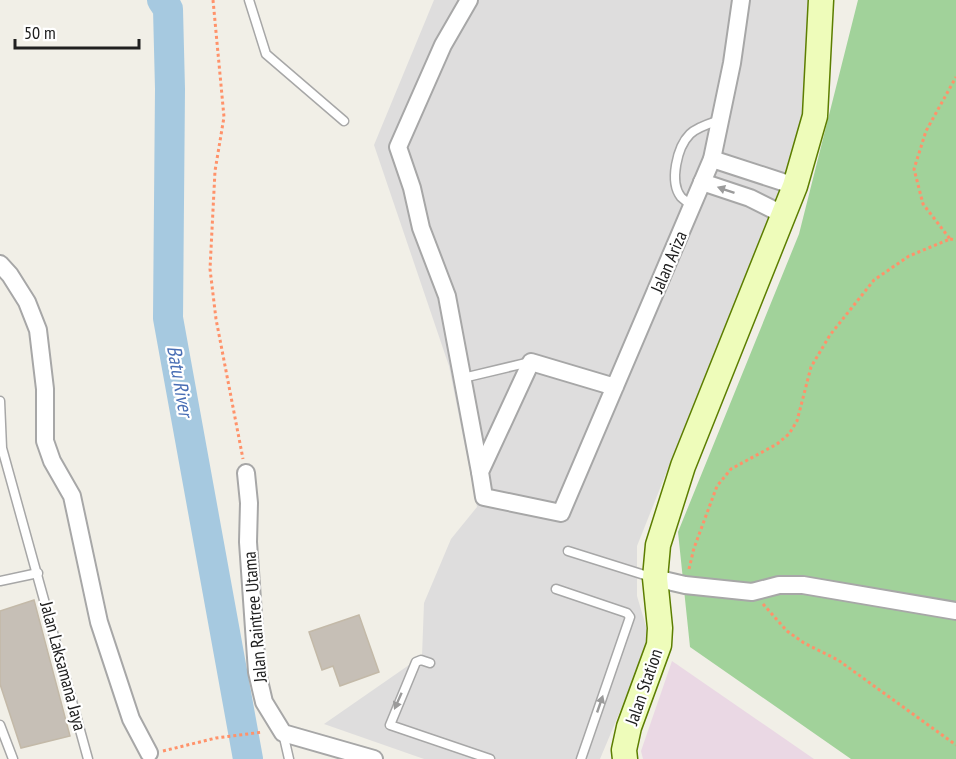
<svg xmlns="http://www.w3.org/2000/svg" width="956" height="759" font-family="'PT Sans Narrow',sans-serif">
	<rect width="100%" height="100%" fill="#f1efe7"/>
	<path fill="#dedddd" d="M 434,0 L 813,0 L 808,118 L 637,546 L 637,596 L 650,640 L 600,759 L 424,759 L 324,724 L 422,656 L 424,603 L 451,539 L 477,507 L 449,366 L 374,145 Z"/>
	<path fill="#ead8e4" d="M 672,661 L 814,759 L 643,759 L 641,751 Z"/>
	<path fill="#a1d29a" d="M 858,0 L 956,0 L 956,759 L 851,759 L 690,647 L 678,532 L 799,234 Z"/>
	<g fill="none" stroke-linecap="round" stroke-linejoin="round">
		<path stroke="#a6c9e0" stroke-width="30" d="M 162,0 L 168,9 L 170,89 L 168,318 L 248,759"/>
	</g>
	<g fill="#c6bfb6" stroke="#c3b9a8" stroke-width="1.5">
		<path d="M 34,600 L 70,736 L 21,748 L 0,684 L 0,611 Z"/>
		<path d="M 359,615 L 379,672 L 340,686 L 333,666 L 322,670 L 309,632 Z"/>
	</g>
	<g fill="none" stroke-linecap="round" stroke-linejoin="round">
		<defs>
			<g id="lane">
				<path d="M 249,0 L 266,54 L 344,121"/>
				<path d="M 692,206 C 689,203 684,200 681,197 C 669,182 677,147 690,134 C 697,127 711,123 720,120"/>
				<path d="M 463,378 L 530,362"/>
				<path d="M 0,401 L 2,448 L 88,759"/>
				<path d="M 568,551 L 654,578"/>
				<path d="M 0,581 L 38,573"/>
				<path d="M 556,589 L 627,613 L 630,617 L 581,759"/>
				<path d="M 430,663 L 421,660 L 416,662 L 390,725 L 490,759"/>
				<path d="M 0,725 L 13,759"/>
				<path d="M 283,733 L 289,759"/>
			</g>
			<g id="street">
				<path d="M 469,0 L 443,45 L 398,147 L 412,188 L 421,228 L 447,296 L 480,472"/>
				<path d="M 712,159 L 795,186"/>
				<path d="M 702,182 L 750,198 L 784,215"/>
				<path d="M 0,264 L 10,275 L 27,302 L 38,330 L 45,389 L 45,441 L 52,461 L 72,496 L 99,622 L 131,719 L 149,753"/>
				<path d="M 615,387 L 531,362 L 480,472 L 484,497 L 561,513 L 712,159 L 732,63 L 741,0"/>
				<path d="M 246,473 L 249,503 L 248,542 L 257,672 L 264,702 L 283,733 L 374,759"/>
				<path d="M 655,578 L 685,585 L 752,592 L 779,585 L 803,585 L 956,611"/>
			</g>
			<path id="secondary" d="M 625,759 L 624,750 L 629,727 L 659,645 L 660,628 L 655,578 L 658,545 L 683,466 L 795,186 L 815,116 L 821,0"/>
		</defs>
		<use href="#lane" stroke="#a7a7a7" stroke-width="11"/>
		<use href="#street" stroke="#a7a7a7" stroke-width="20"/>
		<use href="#secondary" stroke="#5c7e01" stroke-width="27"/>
		<g stroke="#ff926a" stroke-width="3" stroke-dasharray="3 3" stroke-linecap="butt">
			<path d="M 213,0 L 224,117 L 215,171 L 210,269 L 216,319 L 243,459"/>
			<path d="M 950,239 L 956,240"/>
			<path d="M 689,569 L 694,548 L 717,486 L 731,469 L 777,444 L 789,434 L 797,421 L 811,367 L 830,335 L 874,280 L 909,256 L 950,239 L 923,204 L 914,169 L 926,131 L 956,77"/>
			<path d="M 763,604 L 787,631 L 804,643 L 838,660 L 956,745"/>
			<path d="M 163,751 L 216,738 L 263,732"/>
		</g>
		<use href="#lane" stroke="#fff" stroke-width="8"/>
		<use href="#street" stroke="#fff" stroke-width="16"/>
		<use href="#secondary" stroke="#eefcba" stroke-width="24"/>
	</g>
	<defs><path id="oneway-solid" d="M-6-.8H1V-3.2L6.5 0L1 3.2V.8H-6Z" transform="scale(1.5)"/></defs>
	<g fill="#9b9b9b">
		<use href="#oneway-solid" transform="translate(726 190) rotate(-161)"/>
		<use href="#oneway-solid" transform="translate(398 701) rotate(114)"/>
		<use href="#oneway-solid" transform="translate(600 704) rotate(-71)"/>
	</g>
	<g text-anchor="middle" stroke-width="4.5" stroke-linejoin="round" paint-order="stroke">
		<g font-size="18" fill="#202020" stroke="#fff">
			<text transform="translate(669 262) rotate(-67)" y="6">Jalan Ariza</text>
			<text transform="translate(255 617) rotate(-95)" y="6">Jalan Raintree Utama</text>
			<text transform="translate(63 666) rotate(75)" y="6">Jalan Laksamana Jaya</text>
			<text transform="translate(644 687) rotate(-71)" y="6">Jalan Station</text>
		</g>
		<g font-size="20" font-style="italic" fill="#486db4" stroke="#fff">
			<text transform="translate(180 381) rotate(80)" y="7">Batu River</text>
		</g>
	</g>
	<path d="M15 39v9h124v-9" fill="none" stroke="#202020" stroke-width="3"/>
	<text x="24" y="39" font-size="18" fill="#202020" stroke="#ffffff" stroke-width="4.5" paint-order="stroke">50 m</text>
</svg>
